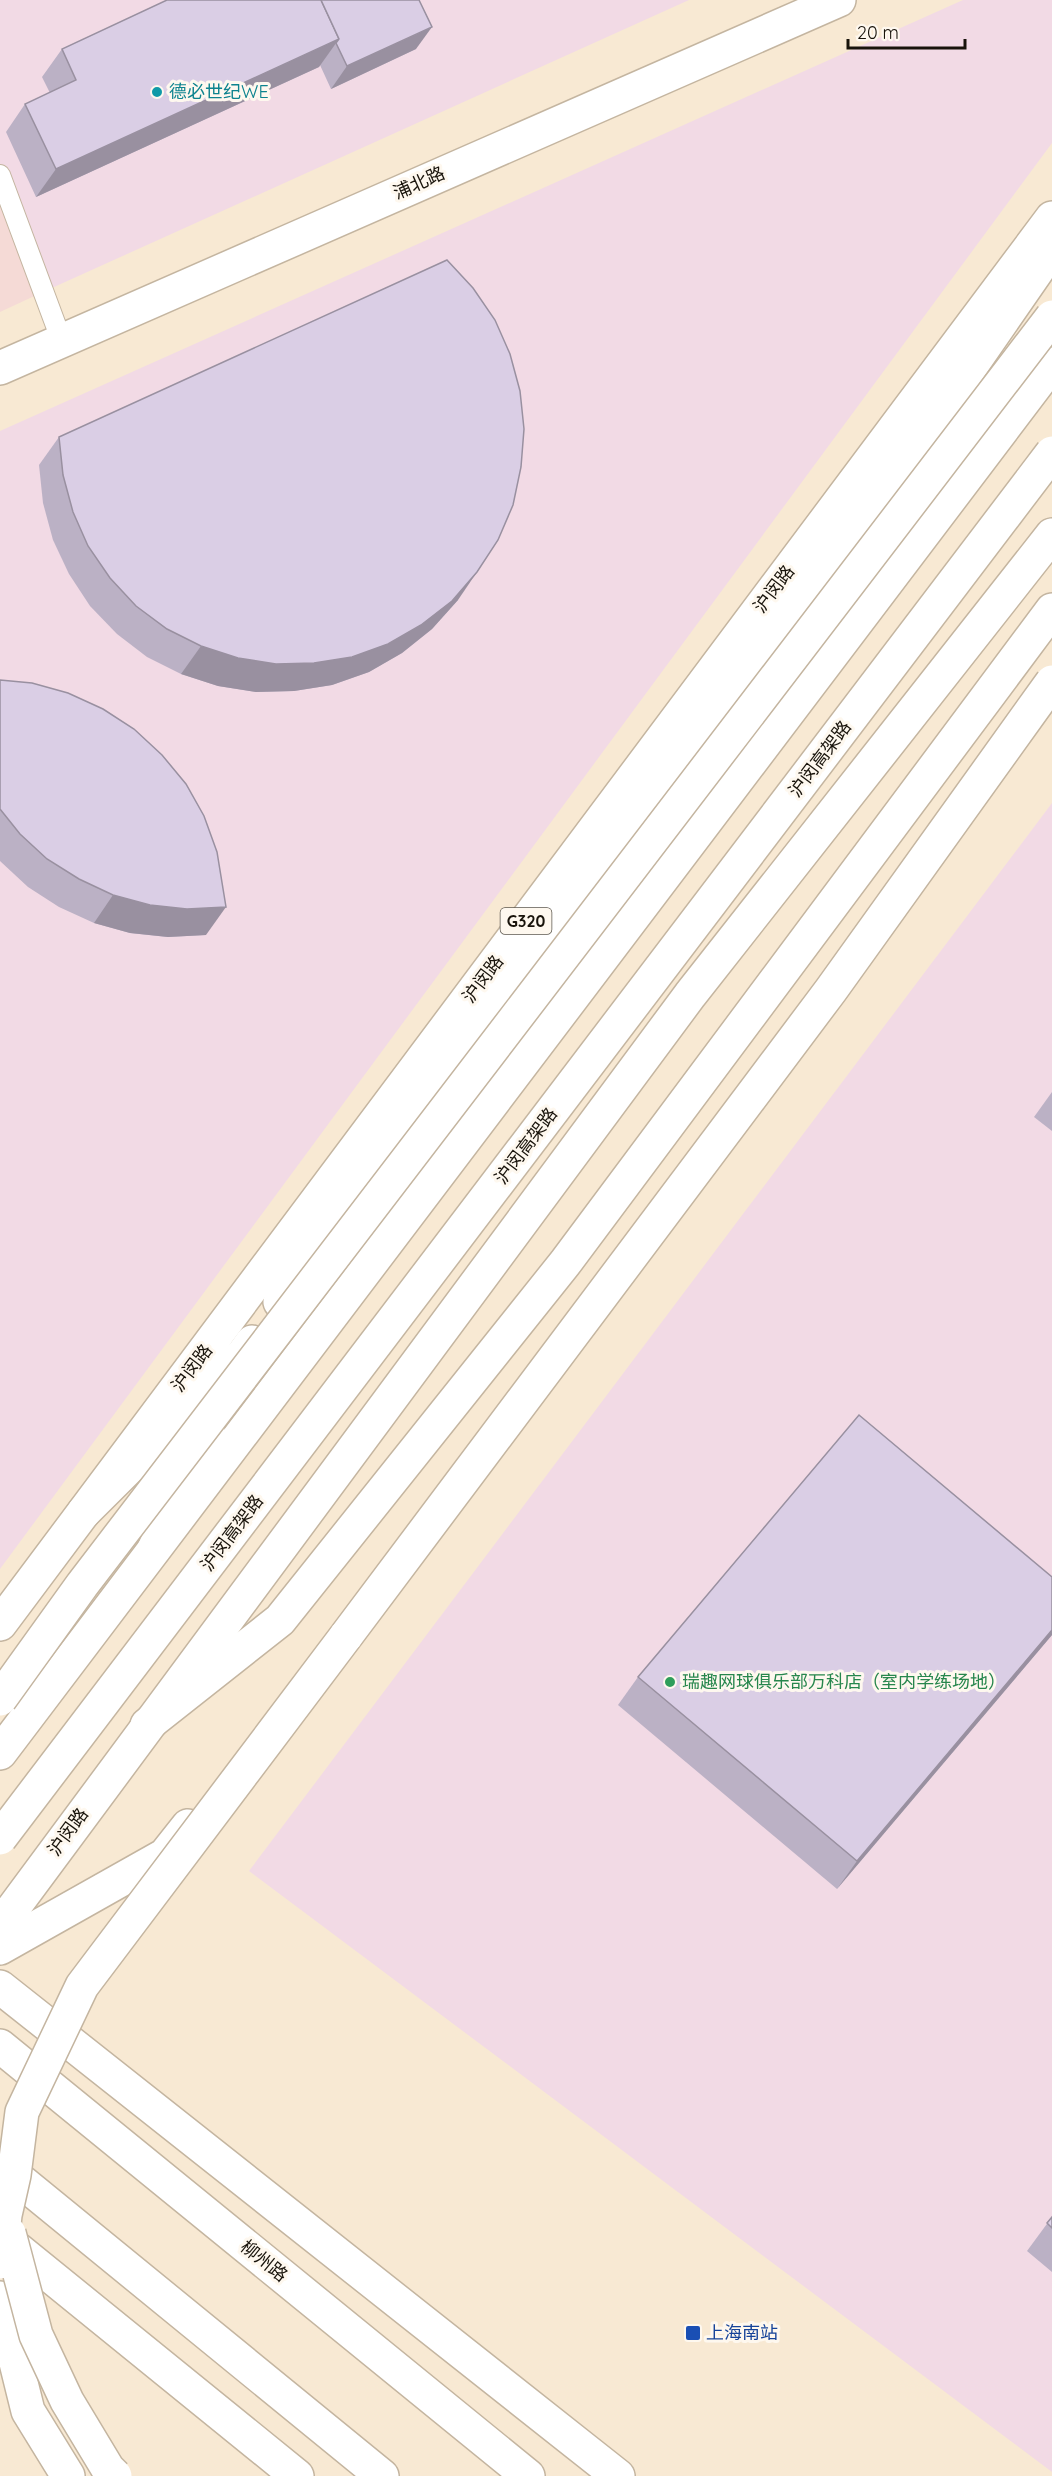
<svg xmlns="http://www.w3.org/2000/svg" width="1052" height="2476" font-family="Quicksand,'Noto Sans SC',sans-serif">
	<rect width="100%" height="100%" fill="#f8e9d3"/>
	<g fill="#f2dae5">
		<path d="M 0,0 L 689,0 L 43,292 L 0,175 Z"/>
		<path d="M 963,0 L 1052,0 L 1052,143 L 0,1569 L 0,431 Z"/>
		<path d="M 1052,803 L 1052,2472 L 249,1871 Z"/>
	</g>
	<path fill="#f5dad6" d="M 0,175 L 43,292 L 0,312 Z"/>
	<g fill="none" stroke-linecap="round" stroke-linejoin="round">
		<defs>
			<path id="lane" d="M 0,175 L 61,339"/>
			<g id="street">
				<path d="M 0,368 L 839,0"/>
				<path d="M 0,1987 L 618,2476"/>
				<path d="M 0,2235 L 297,2476"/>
			</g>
			<g id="secondary">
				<path d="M 0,2046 L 528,2476"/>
				<path d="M 0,2164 L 382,2476"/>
				<path d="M 0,2298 L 28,2411 L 68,2476"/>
			</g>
			<g id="primary">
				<path d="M 0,1624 L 1052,218"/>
				<path d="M 0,1753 L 1052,364"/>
				<path d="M 0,1926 L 690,995 L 1052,535"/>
				<path d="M 0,1948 L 165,1855 L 188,1826"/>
			</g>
			<g id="highway">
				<path d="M 280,1302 L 382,1157 L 924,434 L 1052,249"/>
				<path d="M 84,1512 L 244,1353 L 252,1342"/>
				<path d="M 154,1549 L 208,1431"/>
				<path d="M 147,1725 L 280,1620 L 565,1263 L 1052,610"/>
			</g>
		</defs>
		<use href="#lane" stroke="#c4b5a0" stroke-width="22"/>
		<use href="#street" stroke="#c4b5a0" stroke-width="36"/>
		<use href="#secondary" stroke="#c4b5a0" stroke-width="36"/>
		<use href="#primary" stroke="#c4b5a0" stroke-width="36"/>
		<use href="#highway" stroke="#c4b5a0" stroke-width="36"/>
		<use href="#lane" stroke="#fff" stroke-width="20"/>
		<use href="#street" stroke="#fff" stroke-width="33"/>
		<use href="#secondary" stroke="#fff" stroke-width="33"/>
		<use href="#primary" stroke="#fff" stroke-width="33"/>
		<use href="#highway" stroke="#fff" stroke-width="33"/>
		<defs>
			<g id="secondary-bridge">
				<path d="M 9,2233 L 36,2335 L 67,2401 L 108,2469 L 115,2476"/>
				<path d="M 0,2262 L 5,2215 L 14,2175 L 22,2112 L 82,1986 L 346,1636"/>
			</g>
			<g id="highway-bridge">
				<path d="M 346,1636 L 831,990 L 1052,682"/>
				<path d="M 0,1699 L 82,1585 L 1052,317"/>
				<path d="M 0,1838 L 1052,453"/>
			</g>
		</defs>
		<use href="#secondary-bridge" stroke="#c4b5a0" stroke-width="36" stroke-linecap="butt"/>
		<use href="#highway-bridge" stroke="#c4b5a0" stroke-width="36" stroke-linecap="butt"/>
		<use href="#secondary-bridge" stroke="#fff" stroke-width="33"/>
		<use href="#highway-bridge" stroke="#fff" stroke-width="33"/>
	</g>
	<g fill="#bbb1c5">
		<path d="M 167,0 L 416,49 L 331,89 L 320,65 L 319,67 L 36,197 L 6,132 L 25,104 L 50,93 L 42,77 L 62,49 Z"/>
		<path d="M 59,437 L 458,600 L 432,629 L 402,653 L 369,672 L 332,685 L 294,691 L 256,692 L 218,686 L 181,674 L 147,657 L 117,634 L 90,606 L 69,574 L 53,540 L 43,503 L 39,465 Z"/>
		<path d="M 0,680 L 206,935 L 168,937 L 130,933 L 94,923 L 59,907 L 28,887 L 0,861 Z"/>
		<path d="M 1052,1092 L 1052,1131 L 1034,1117 Z"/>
		<path d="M 1052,1635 L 837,1889 L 618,1705 L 638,1677 Z"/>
		<path d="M 1052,2217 L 1052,2272 L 1027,2251 Z"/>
	</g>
	<g fill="#9990a0">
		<path d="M 432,27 L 416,49 L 331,89 L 347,66 Z"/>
		<path d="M 339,39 L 319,67 L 36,197 L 56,169 Z"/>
		<path d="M 477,572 L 458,600 L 432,629 L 402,653 L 369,672 L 332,685 L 294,691 L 256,692 L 218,686 L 181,674 L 201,646 Z"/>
		<path d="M 113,895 L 226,907 L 206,935 L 168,937 L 130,933 L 94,923 Z"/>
		<path d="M 1052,1630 L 1052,1635 L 837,1889 L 857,1861 Z"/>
	</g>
	<g fill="#dacee5" stroke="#9990a0" stroke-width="1.5">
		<path d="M 167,0 L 321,0 L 339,39 L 56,169 L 25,104 L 76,80 L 62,49 Z"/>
		<path d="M 321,0 L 419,0 L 432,27 L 347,66 L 336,43 L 339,39 Z"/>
		<path d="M 447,260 L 473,288 L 495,320 L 510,354 L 520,391 L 524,429 L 521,467 L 513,505 L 498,540 L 477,572 L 452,601 L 421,625 L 388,644 L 352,657 L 314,663 L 276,664 L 238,658 L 201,646 L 167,629 L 136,606 L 110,578 L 88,546 L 73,512 L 63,475 L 59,437 Z"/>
		<path d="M 0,680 L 32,683 L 68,693 L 103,709 L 134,729 L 162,755 L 186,784 L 204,816 L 217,852 L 226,907 L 187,909 L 150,905 L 113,895 L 79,879 L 47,859 L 20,834 L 0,809 Z"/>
		<path d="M 859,1415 L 1052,1577 L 1052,1630 L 857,1861 L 638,1677 Z"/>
		<path d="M 1052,2217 L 1052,2228 L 1047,2223 Z"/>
	</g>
	<circle fill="#0f9aa8" stroke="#fef8ef" stroke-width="2" cx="157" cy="92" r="6"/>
	<circle fill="#2e9e5b" stroke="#fef8ef" stroke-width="2" cx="670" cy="1682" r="6"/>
	<rect fill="#1a4fb4" stroke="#fef8ef" stroke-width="2" x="685" y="2325" width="16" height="16" rx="3"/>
	<g text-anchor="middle" stroke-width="6" stroke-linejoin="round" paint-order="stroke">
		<rect fill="#fef8ef" stroke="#5d584f" stroke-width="1.5" x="500.5" y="908" width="51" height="26" rx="4.5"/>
		<g font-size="16" font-weight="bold" fill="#18130b">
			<text x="526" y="927">G320</text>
		</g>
		<g font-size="18" fill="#0d838f" stroke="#fef8ef" text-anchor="start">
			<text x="169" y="98">德必世纪WE</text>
		</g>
		<g font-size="18" fill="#18130b" stroke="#fef8ef">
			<text transform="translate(419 183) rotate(-24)" y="6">浦北路</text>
			<text transform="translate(774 589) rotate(-53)" y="6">沪闵路</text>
			<text transform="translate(820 759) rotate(-53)" y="6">沪闵高架路</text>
			<text transform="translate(483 979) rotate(-53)" y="6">沪闵路</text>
			<text transform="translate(526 1146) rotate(-53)" y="6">沪闵高架路</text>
			<text transform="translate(192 1368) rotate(-53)" y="6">沪闵路</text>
			<text transform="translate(232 1533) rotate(-53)" y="6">沪闵高架路</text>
			<text transform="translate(68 1832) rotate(-54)" y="6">沪闵路</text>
			<text transform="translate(264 2261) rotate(39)" y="6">柳州路</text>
		</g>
		<g font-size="18" fill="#27864d" stroke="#fef8ef" text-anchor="start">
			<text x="682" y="1688">瑞趣网球俱乐部万科店（室内学练场地）</text>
		</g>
		<g font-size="18" fill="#164399" stroke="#fef8ef" text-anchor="start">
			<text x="706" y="2339">上海南站</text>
		</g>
	</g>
	<path d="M848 39v9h117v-9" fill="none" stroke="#18130b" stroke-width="3"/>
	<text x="857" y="39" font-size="18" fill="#18130b" stroke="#fef8ef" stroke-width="4.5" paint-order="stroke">20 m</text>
</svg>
